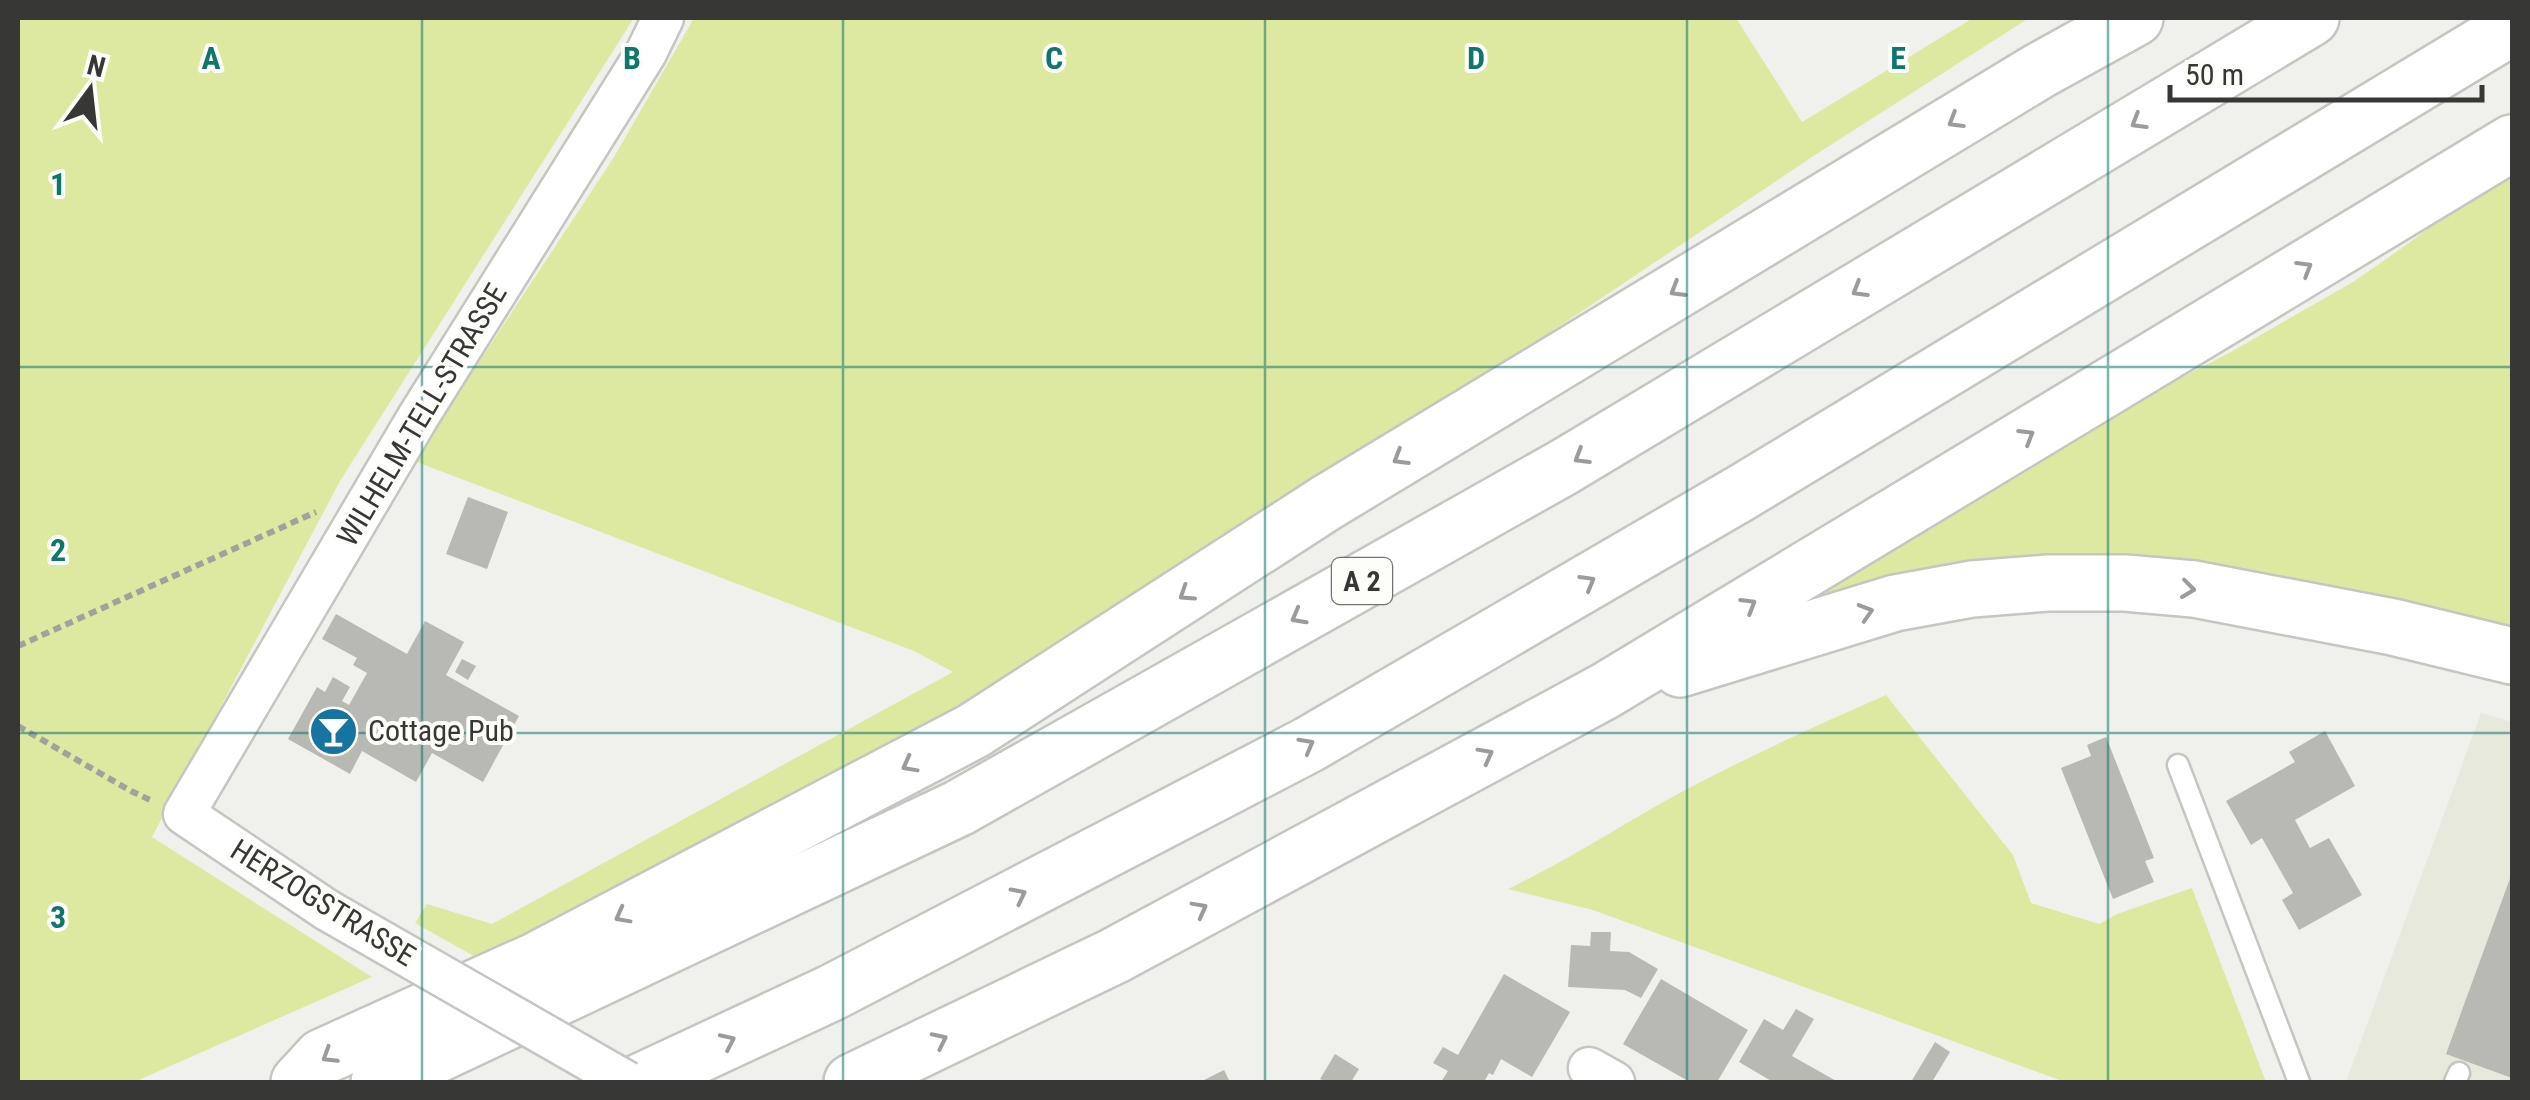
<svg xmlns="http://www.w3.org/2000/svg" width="2530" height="1100" font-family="'Roboto Condensed',sans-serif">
	<rect width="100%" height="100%" fill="#f0f1ec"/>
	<path fill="#e6e9dc" d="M 2481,713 L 2512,722 L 2512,1082 L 2346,1082 Z"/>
	<g fill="#dde9a0">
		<path d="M 18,18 L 634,18 L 340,481 L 152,837 L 372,977 L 134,1082 L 18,1082 Z"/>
		<path d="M 694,18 L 1736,18 L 1802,122 L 1973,18 L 2029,18 L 1812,157 L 1527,348 L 1353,456 L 1165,579 L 858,766 L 486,963 L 415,923 L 427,904 L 492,924 L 953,672 L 914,651 L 414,461 L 614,157 Z"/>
		<path d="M 2512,168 L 2512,636 L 2332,589 L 1804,606 L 1803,602 L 2123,408 L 2229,353 L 2353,282 L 2409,243 L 2483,186 Z"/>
		<path d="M 1886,695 L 2013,855 L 2031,903 L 2099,924 L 2117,914 L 2192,888 L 2266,1082 L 2065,1082 L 1593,910 L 1508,889 C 1562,863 1611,832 1663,802 C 1736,762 1811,728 1886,695 Z"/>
	</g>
	<g fill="#b8b9b3">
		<path d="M 468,497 L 508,512 L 487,569 L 446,554 Z"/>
		<path d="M 336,614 L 407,654 L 425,621 L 464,642 L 446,675 L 519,716 L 483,782 L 432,753 L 416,782 L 362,751 L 350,774 L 288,739 L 317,687 L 325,692 L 333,677 L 350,687 L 342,701 L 349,705 L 367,673 L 353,665 L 357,658 L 322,639 Z"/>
		<path d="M 462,659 L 476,666 L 468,680 L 455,672 Z"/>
		<path d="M 2325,731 L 2355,786 L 2295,820 L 2310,848 L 2329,838 L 2362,895 L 2299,930 L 2282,900 L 2293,893 L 2262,838 L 2251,845 L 2226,801 L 2295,762 L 2289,752 Z"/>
		<path d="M 2106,737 L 2154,858 L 2145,861 L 2154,882 L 2113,899 L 2061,768 L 2091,756 L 2087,745 Z"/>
		<path d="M 2512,873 L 2512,1078 L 2446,1054 Z"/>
		<path d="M 1591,932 L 1611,932 L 1610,951 L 1629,952 L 1658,969 L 1641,998 L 1625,990 L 1568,987 L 1571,945 L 1590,946 Z"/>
		<path d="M 1504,974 L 1570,1012 L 1532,1077 L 1501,1059 L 1493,1075 L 1489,1073 L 1484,1082 L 1441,1082 L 1448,1071 L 1433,1063 L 1443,1047 L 1458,1055 Z"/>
		<path d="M 1661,979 L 1748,1030 L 1717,1082 L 1690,1082 L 1623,1044 Z"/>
		<path d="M 1796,1009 L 1814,1019 L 1792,1056 L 1838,1082 L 1773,1082 L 1739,1062 L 1764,1019 L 1783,1030 Z"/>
		<path d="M 1935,1042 L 1950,1052 L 1932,1082 L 1911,1082 Z"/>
		<path d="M 1335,1054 L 1359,1069 L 1351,1082 L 1327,1082 L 1320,1079 Z"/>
		<path d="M 1224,1070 L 1230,1082 L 1200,1082 Z"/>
	</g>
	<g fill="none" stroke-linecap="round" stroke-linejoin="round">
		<defs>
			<g id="service">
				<path d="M 2178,765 L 2299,1082"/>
				<path d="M 2455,1082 L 2459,1073"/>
			</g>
			<g id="minor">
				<path d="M 327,910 L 184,814 L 418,417 L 646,53 L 663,18"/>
				<path d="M 1589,1068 L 1614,1082"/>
			</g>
			<g id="motorway">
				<path d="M 1680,669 L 1895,603 L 1972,589 L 2048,583 L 2125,583 L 2194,589 L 2393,627 L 2512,656"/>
				<path d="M 299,1082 L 322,1057 L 535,961 L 973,731 L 1326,503 L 2039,71 L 2135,18"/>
				<path d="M 379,1082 L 959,808 L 1564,467 L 2311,18"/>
				<path d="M 640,1082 L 831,993 L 1308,745 L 1741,493 L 2512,27"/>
				<path d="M 852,1082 L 1114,956 L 1605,691 L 2512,143"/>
			</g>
		</defs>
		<use href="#service" stroke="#c5c6c1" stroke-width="25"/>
		<use href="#minor" stroke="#c5c6c1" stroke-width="45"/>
		<use href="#motorway" stroke="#c5c6c1" stroke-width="60"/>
		<g stroke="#a1a19d" stroke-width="6" stroke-dasharray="8 5" stroke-linecap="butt">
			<path d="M 18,646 L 316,512"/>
			<path d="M 18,726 L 131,791 L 150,800"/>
		</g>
		<use href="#service" stroke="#fff" stroke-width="20"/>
		<use href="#minor" stroke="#fff" stroke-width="40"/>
		<use href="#motorway" stroke="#fff" stroke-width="55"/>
		<defs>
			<path id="minor-bridge" d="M 327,910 L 627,1082"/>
		</defs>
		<use href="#minor-bridge" stroke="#c5c6c1" stroke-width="45" stroke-linecap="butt"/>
		<use href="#minor-bridge" stroke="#fff" stroke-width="40"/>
	</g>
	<defs><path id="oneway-chevron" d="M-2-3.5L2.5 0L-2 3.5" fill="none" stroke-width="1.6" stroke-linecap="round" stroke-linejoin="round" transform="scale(2.5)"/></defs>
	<g stroke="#9b9b9a">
		<use href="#oneway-chevron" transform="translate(1955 121) rotate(149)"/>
		<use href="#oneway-chevron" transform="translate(2138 122) rotate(149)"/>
		<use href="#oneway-chevron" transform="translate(2305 268) rotate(-31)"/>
		<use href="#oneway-chevron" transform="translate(1677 290) rotate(149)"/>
		<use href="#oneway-chevron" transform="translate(1859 290) rotate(149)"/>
		<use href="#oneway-chevron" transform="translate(2027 436) rotate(-31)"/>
		<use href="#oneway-chevron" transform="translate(1581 457) rotate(149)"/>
		<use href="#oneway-chevron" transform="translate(1400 458) rotate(149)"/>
		<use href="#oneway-chevron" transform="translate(1588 582) rotate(-30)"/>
		<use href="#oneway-chevron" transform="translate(2188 589) rotate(7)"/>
		<use href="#oneway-chevron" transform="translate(1186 594) rotate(147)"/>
		<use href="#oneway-chevron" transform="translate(1749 605) rotate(-31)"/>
		<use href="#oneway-chevron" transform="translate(1866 612) rotate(-17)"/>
		<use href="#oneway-chevron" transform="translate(1298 617) rotate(151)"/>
		<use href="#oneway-chevron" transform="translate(1307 745) rotate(-29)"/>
		<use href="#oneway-chevron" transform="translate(1486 755) rotate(-28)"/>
		<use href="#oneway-chevron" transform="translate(909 765) rotate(152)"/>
		<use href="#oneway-chevron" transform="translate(1019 895) rotate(-27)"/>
		<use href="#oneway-chevron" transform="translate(1200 909) rotate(-28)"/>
		<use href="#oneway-chevron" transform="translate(622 916) rotate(152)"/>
		<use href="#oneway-chevron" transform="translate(940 1040) rotate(-26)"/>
		<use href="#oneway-chevron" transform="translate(728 1041) rotate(-25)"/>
		<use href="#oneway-chevron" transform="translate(329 1056) rotate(148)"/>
	</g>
	<path fill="none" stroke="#0f766e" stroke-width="2.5" stroke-opacity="0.55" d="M 422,18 L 422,1082M 843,18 L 843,1082M 1265,18 L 1265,1082M 1687,18 L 1687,1082M 2108,18 L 2108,1082M 18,367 L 2512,367M 18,733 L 2512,733"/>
	<defs>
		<symbol id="bar-disc" viewBox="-11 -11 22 22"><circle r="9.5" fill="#1774a2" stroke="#fdfef9"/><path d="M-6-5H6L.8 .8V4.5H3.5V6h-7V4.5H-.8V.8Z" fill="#fff"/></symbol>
	</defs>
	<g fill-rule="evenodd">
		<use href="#bar-disc" x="306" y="704" width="55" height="55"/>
	</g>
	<g text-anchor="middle" stroke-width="8" stroke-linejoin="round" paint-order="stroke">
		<rect fill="#fdfef9" stroke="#727370" stroke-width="2.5" x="1332" y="558" width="60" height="46" rx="8"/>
		<g font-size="28" font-weight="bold" fill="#373735">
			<text x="1362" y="591">A 2</text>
		</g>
		<g font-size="30" fill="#373735" stroke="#fdfef9">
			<text transform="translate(422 415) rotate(-59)" y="10">WILHELM-TELL-STRASSE</text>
			<text transform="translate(323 903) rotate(32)" y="10">HERZOGSTRASSE</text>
		</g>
		<g font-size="30" fill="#373735" stroke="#fdfef9" text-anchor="start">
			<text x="368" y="741">Cottage Pub</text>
		</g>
	</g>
	<g font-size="32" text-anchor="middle" font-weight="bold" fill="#0f766e" stroke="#fdfef9" stroke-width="8" stroke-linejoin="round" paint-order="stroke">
		<text x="211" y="69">A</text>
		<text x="632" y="69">B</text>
		<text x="1054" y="69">C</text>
		<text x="1476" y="69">D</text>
		<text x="1898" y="69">E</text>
		<text x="58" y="195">1</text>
		<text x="58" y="561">2</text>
		<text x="58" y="928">3</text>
	</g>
	<rect width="2530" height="1100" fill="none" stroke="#373735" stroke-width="40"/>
	<g transform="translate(90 90) rotate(15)" stroke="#fdfef9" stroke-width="8" paint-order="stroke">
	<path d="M0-8L18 38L0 25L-18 38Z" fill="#373735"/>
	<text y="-15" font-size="28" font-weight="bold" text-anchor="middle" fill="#373735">N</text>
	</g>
	<path d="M2170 85v15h312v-15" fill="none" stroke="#373735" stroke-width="5"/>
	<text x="2185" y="85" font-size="30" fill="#373735" stroke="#fdfef9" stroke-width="8" paint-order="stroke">50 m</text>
</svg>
